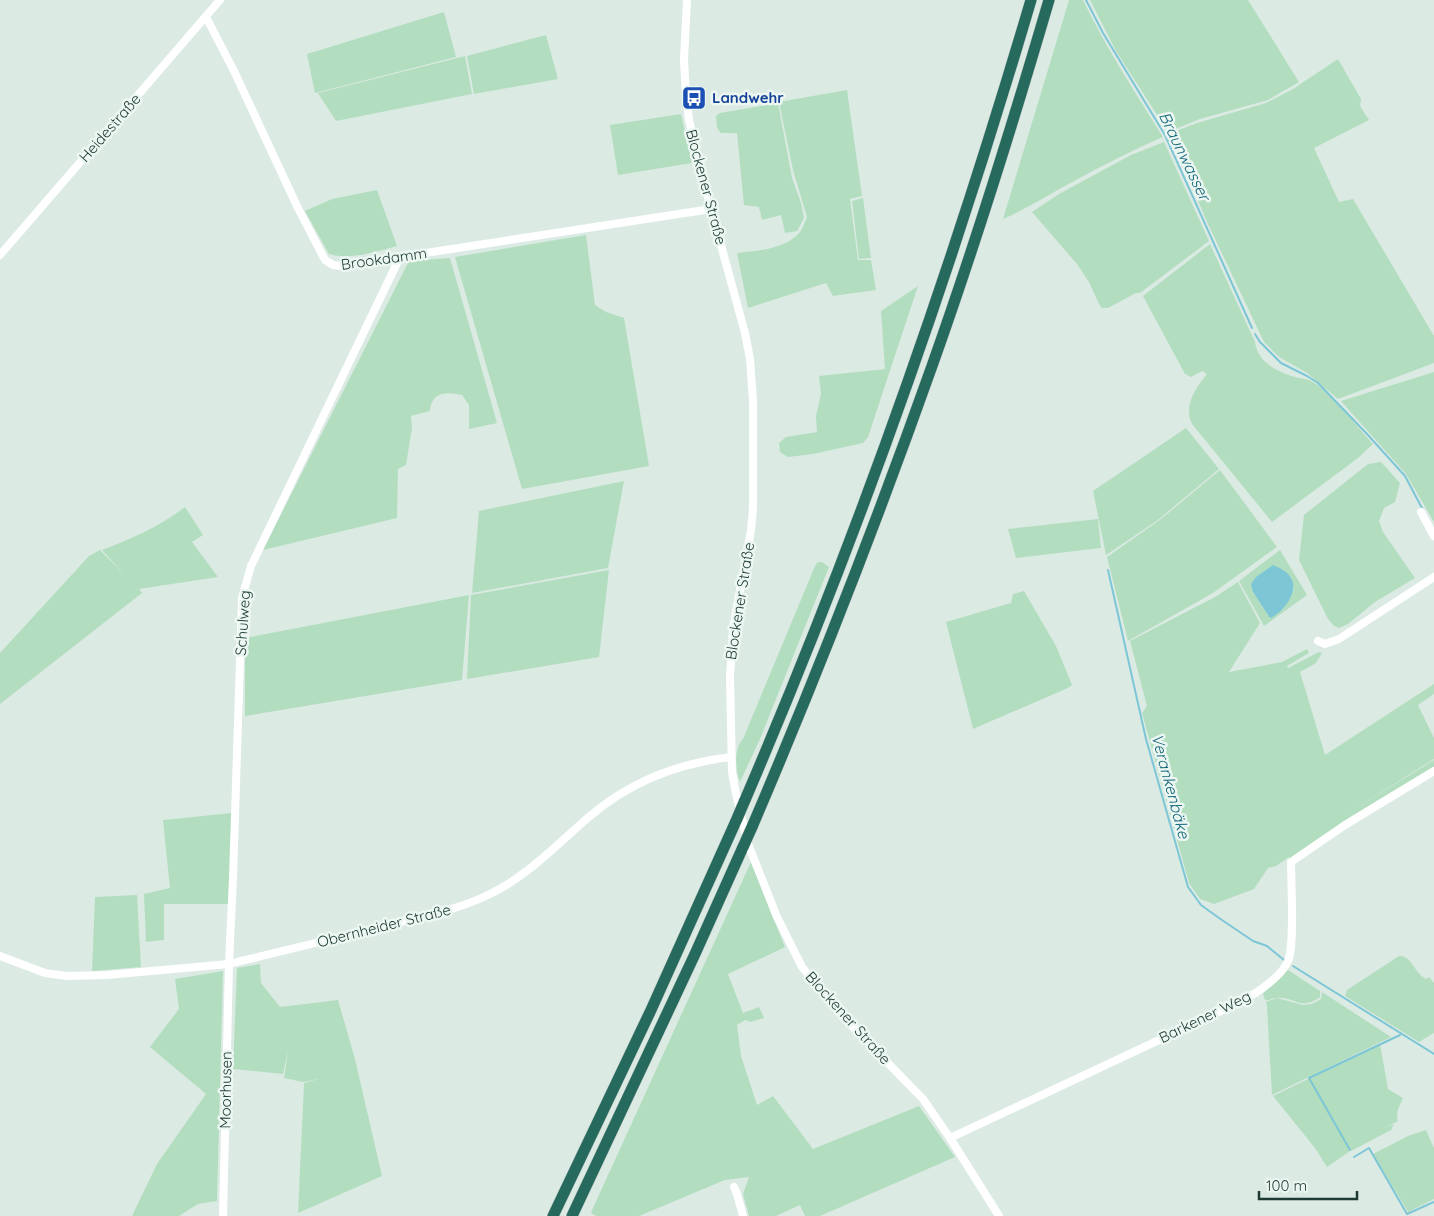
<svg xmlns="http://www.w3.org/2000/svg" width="1434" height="1216" font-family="Quicksand,sans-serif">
	<rect width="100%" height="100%" fill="#dceae4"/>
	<g fill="#b2debf" fill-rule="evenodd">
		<path d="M 1069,0 L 1083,0 C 1106,48 1135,92 1163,137 C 1133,150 1103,165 1074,181 C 1050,194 1028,208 1003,219 Z"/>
		<path d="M 1090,0 L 1248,0 L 1299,82 L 1268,100 L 1200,119 L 1168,132 L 1116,51 Z"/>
		<path d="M 444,12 L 456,57 L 315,93 L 307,54 Z"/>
		<path d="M 546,35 L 558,79 L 474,94 L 467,56 Z"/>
		<path d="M 465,56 L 472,94 L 336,121 L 318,93 Z"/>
		<path d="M 1338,59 L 1361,99 L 1360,106 L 1369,120 L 1314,148 L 1339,202 L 1353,199 L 1434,336 L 1434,363 L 1338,399 L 1307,373 L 1279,357 L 1264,342 L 1207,222 L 1176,148 L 1168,134 L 1197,123 L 1266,103 L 1293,89 Z"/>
		<path d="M 847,90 L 862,196 L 850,199 L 858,260 L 871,260 L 876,290 L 833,296 L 826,283 L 748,308 L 737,253 C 757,251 786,249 800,232 C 803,228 805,222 807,217 L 793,170 L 779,102 Z"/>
		<path d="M 778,103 L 792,178 L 801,203 L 804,218 L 797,231 L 785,233 L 781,215 L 762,220 L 759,207 L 744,205 L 737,133 L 721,133 L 717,128 L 716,116 L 720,113 Z"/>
		<path d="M 681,114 L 692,163 L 618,175 L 610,125 Z"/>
		<path d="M 1164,142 L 1209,241 L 1140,293 L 1136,293 L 1108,308 L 1102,308 L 1099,304 L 1089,282 L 1077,264 L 1032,212 L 1059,194 L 1131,155 Z"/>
		<path d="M 377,190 L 397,246 C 375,252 351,260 329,254 L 305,211 L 332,199 Z"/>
		<path d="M 863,198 L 871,258 L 859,259 L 852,201 Z"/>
		<path d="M 586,235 L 595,305 L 606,312 L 624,318 L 649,466 L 522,489 L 455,257 Z"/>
		<path d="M 1210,244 L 1255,342 C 1258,364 1280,373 1299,378 C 1303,379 1308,379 1311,381 C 1327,388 1359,429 1373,444 L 1358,458 L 1272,522 L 1192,424 C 1183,405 1196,388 1207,374 L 1202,371 L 1191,377 L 1185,374 L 1143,296 Z"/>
		<path d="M 450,258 L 497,423 L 469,429 L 469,405 L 462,395 C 447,392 432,391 430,411 L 411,416 L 412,428 L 406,465 L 398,469 L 397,518 L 263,550 L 409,261 Z"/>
		<path d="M 918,286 L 868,437 L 863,443 L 813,454 L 788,457 L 780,452 L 779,443 L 786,437 L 817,432 L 816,416 L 821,394 L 819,376 L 885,369 L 881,311 Z"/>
		<path d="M 1434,372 L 1434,522 L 1406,474 L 1341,401 Z"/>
		<path d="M 1186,428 L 1219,469 L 1158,520 L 1106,555 L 1093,491 Z"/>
		<path d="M 1381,462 L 1400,483 L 1395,502 L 1384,508 L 1379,521 L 1383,532 L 1415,578 L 1375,602 L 1348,624 L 1339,628 L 1334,626 L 1328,619 L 1299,560 L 1304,515 L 1368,464 Z"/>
		<path d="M 1220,470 L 1277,547 L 1213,593 L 1128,641 L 1107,557 L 1161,519 Z"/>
		<path d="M 624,481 L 608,568 L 472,593 L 479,511 Z"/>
		<path d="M 185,507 L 203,535 L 192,542 L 218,577 L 139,589 L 142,593 L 0,704 L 0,653 L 89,556 L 100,550 L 126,576 L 102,550 C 131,539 159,527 185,507 Z"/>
		<path d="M 1098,519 L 1101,548 L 1016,558 L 1008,529 Z"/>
		<path d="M 1280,550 L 1307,595 L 1264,626 L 1239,581 ZM 1294,588 L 1283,609 L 1270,618 L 1253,592 Z"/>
		<path d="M 818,562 L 822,562 L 829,567 L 760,739 L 740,782 C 736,771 733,749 743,739 L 815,566 Z"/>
		<path d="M 609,570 L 599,657 L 467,679 L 471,595 Z"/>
		<path d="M 1238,582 L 1260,623 L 1229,672 L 1282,662 L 1307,649 L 1309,653 L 1287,666 L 1288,668 L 1319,652 L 1322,653 L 1316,663 L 1300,672 L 1325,755 L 1434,684 L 1434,694 L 1418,705 L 1434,738 L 1434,759 L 1345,815 L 1434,760 L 1434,769 L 1289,861 L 1289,857 L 1276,866 L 1268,868 L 1254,889 L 1214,904 L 1200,899 L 1189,883 L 1142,713 L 1147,706 L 1130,641 L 1215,597 Z"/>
		<path d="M 1024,591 L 1056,646 L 1072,685 L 1068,688 L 973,729 L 946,622 L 1011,603 L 1013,594 Z"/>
		<path d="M 469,595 L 462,680 L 245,716 L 245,638 Z"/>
		<path d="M 232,813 L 230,904 L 164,904 L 164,940 L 146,942 L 144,894 L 170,888 L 163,820 Z"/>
		<path d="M 751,862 L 785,947 L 728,974 L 743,1013 L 759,1007 L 764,1018 L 750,1022 L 745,1020 L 737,1025 L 741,1056 L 757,1105 L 773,1096 L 813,1149 L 919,1106 L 955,1157 L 820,1216 L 805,1216 L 800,1205 L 776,1216 L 749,1216 L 743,1194 L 749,1177 L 725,1180 L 639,1216 L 596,1216 L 591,1213 L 593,1208 Z"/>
		<path d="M 137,895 L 141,967 L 92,971 L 95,897 Z"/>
		<path d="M 1399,956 C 1412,955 1414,973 1426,979 L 1429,977 L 1434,983 L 1434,1033 L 1419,1042 L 1345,996 L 1347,990 Z"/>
		<path d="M 260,964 L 261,983 L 280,1007 L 338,1000 L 355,1059 L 382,1176 L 298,1213 L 304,1083 L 318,1079 L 303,1082 L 284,1078 L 288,1051 L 283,1074 L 233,1069 L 237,968 Z"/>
		<path d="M 1288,970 L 1320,991 L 1320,997 C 1299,1012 1294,995 1276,998 C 1271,998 1270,1001 1265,1000 L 1263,994 L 1265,991 Z"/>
		<path d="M 223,971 L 217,1201 L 198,1204 L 179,1216 L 132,1216 L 157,1164 L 206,1094 L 150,1047 L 179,1009 L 175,979 Z"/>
		<path d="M 1322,992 L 1391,1037 L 1272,1095 L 1267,1007 L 1266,1002 L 1277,998 L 1303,1005 L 1312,1004 L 1321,999 Z"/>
		<path d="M 1380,1044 L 1388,1089 L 1403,1098 C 1400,1105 1395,1113 1398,1121 L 1384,1128 L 1394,1124 L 1391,1130 L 1351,1151 L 1314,1086 L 1350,1151 L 1327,1167 L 1315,1148 L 1273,1096 Z"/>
		<path d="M 1426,1130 L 1434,1148 L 1434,1199 L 1408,1212 L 1373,1154 L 1408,1136 Z"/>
	</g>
	<path fill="#7dc6d6" d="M 1273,565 C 1280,568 1289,572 1292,580 C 1298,593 1282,614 1270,618 L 1253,592 L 1251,584 L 1256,577 Z"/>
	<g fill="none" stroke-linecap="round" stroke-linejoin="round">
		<g stroke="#7dc6d6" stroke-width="2">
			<path d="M 1086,0 L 1103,33 L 1165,135 L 1252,328"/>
			<path d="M 1255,334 L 1260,342 L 1281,363 L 1307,376 L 1318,383 L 1367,434 L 1405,476 L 1423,510"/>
			<path d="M 1108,570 L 1146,739 L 1188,887 L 1201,905 L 1219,918 L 1253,941 L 1267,946 L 1284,960"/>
			<path d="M 1293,966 L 1434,1054"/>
			<path d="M 1350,1150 L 1309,1078 L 1400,1035"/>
			<path d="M 1354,1157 L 1369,1148 L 1407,1214 L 1434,1202"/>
		</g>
		<defs>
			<g id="highway">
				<path d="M 745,800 C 857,539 951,272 1031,0"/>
				<path d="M 752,827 C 817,675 877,521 932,366 C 975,245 1013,123 1049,0"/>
				<path d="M 553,1216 L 651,1010 L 736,821"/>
				<path d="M 572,1216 L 695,954 L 743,847"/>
			</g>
		</defs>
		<use href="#highway" stroke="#bbc4c2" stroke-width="12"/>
		<g stroke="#fff" stroke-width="8">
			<path d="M 687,0 L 684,60 L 686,96 L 689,120 L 701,172 L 745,333 L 750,359 L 753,401 L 753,509 L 751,530 L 733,629 L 730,677 L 732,772 L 736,794 L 748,844 L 777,917 L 802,967 L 842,1016 L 923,1099 L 950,1138 L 999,1216"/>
			<path d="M 206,17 L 234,71 L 297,206 L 325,260 L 333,265 L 341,266 L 711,209"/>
			<path d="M 0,255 L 220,0"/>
			<path d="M 1421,512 L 1434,536"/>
			<path d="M 1318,641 L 1325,644 L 1339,639 L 1434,577"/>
			<path d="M 0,956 L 45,973 L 67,976 L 107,975 L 229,964 C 281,951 334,939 387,925 C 421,917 457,910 488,895 C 528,876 557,844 590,816 C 630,782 679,763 731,757"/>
			<path d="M 950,1138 L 1238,1003 C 1255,994 1280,979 1288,961 C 1295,946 1291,882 1291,862 L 1345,825 L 1434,771"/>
			<path d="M 734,1187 L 737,1194 L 743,1216"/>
			<path d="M 223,1216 L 229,964 L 233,878 L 242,598 L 251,566 L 400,257"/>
		</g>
		<use href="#highway" stroke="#26695d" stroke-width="11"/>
		<defs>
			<g id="highway-bridge">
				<path d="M 736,821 L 745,800"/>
				<path d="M 743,847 L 752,827"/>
			</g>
		</defs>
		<use href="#highway-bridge" stroke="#bbc4c2" stroke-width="12" stroke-linecap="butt"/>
		<use href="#highway-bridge" stroke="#26695d" stroke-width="11"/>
	</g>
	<defs>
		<symbol id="bus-square" viewBox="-11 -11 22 22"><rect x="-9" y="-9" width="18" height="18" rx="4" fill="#1a4fb4" stroke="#ecf7f2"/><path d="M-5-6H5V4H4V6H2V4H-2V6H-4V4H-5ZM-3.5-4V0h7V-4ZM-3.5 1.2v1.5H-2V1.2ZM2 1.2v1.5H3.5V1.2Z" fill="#fff"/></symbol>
	</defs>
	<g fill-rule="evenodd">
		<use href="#bus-square" x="680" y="84" width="28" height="28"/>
	</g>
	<g text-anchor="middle" stroke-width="5" stroke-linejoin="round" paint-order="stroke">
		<g font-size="15" font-weight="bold" fill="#164399" stroke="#ecf7f2" text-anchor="start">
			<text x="712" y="103">Landwehr</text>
		</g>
		<g font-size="15" fill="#1d3a33" stroke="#ecf7f2">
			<text transform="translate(110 128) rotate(-49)" y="5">Heidestraße</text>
			<text transform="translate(706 187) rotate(75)" y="5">Blockener Straße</text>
			<text transform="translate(384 259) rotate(-8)" y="5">Brookdamm</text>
			<text transform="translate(740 601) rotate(-81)" y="5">Blockener Straße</text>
			<text transform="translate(243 623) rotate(-86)" y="5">Schulweg</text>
			<text transform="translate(384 926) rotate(-14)" y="5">Obernheider Straße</text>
			<text transform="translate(1205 1017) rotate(-26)" y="5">Barkener Weg</text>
			<text transform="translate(848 1018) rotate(48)" y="5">Blockener Straße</text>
			<text transform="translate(226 1090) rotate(-89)" y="5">Moorhusen</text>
		</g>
		<g font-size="16" font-style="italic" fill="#12667b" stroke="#ecf7f2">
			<text transform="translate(1185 156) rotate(64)" y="6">Braunwasser</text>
			<text transform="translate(1171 786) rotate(75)" y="6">Verankenbäke</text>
		</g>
	</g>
	<path d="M1259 1191v8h98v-8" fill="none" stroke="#1d3a33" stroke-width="2.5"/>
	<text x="1266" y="1191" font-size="15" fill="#1d3a33" stroke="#ecf7f2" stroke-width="4" paint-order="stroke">100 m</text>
</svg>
